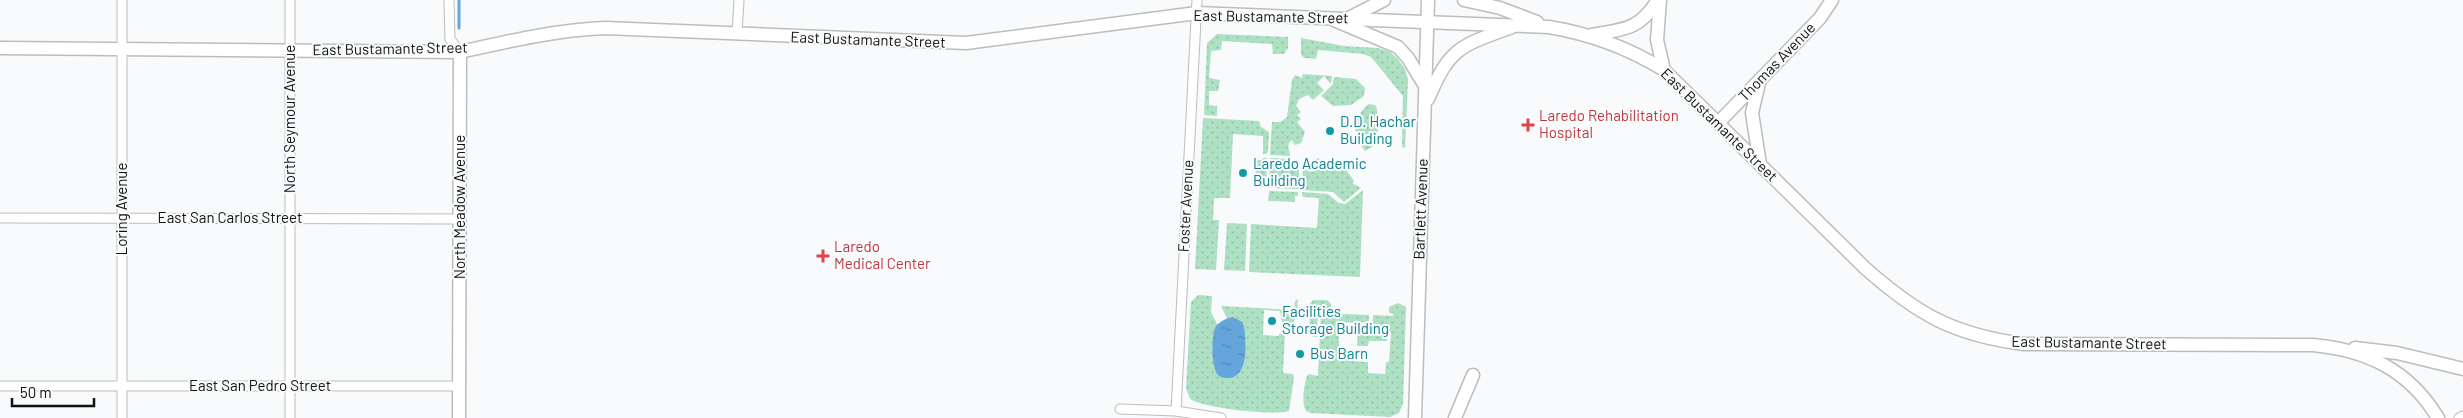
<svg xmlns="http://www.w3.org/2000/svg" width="2463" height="418" font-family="Barlow,sans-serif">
	<defs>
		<pattern id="grass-dots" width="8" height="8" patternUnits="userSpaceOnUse" patternTransform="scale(1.25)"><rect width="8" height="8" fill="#aee0c4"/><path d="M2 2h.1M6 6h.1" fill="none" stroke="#95bfa7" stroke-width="1.8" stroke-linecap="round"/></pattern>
		<pattern id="water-ripples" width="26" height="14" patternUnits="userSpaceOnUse" patternTransform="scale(1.25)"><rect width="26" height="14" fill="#64a6dc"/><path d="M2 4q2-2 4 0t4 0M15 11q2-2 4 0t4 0" fill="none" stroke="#5186b1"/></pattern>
	</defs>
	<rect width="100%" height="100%" fill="#f9fafb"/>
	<g fill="url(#grass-dots)">
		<path d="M 1217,34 L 1288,37 L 1288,48 L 1284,54 L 1273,54 L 1272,44 L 1222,41 L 1221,50 L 1211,51 L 1209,78 L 1220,80 L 1218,91 L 1209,91 L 1209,105 L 1217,106 L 1217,116 L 1204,115 L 1207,43 Z"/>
		<path d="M 1301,38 L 1344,46 L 1378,48 L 1390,52 L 1398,59 L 1405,69 L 1408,80 L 1405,148 L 1402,147 L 1403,96 L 1371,57 L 1363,54 L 1318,50 L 1316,59 L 1304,58 L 1301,54 Z"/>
		<path d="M 1303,74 L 1332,76 L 1331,84 L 1324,76 L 1317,83 L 1324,90 L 1313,100 L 1308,95 L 1299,99 L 1296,106 L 1301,112 L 1297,115 L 1301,119 L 1297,122 L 1305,132 L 1301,143 L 1295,145 L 1292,140 C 1285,145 1290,149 1290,156 L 1270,155 L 1272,122 L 1281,122 L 1287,117 L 1292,80 L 1295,75 L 1302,78 Z"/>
		<path d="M 1334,77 L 1356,79 L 1365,88 L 1364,96 L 1351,105 L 1333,106 L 1321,96 L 1333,84 Z"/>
		<path d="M 1369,104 L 1375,105 C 1379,109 1379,138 1375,144 C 1373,147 1368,149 1365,151 L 1360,144 L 1364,140 L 1355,130 C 1355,122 1360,110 1369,104 Z"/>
		<path d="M 1203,118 L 1259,121 L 1261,127 L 1269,132 L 1268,152 L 1266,154 L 1263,154 L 1263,136 L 1233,134 L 1230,198 L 1214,198 L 1213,220 L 1219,220 L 1216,270 L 1195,269 Z"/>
		<path d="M 1263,158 L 1267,158 L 1266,187 L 1255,187 L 1256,160 L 1262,160 Z"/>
		<path d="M 1270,158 L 1290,159 L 1289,169 L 1299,170 L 1299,189 L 1269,188 Z"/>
		<path d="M 1317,158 L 1333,168 L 1345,168 L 1354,181 L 1352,183 L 1361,188 L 1344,202 L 1333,192 L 1302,190 L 1303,170 C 1309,170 1314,175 1318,168 L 1314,164 Z"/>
		<path d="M 1363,190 L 1360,277 L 1249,272 L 1251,224 L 1317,228 L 1319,198 L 1303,197 L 1302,192 L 1328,194 L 1339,203 L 1345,204 Z"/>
		<path d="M 1269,191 L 1298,192 L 1298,196 L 1295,196 L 1295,202 L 1268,201 Z"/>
		<path d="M 1227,223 L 1247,224 L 1245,271 L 1224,270 Z"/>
		<path d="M 1198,295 L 1212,296 L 1211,312 L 1219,328 L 1229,322 L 1221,306 L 1294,310 L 1295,301 L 1298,299 L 1297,314 L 1293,323 L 1282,322 L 1280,311 L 1264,310 L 1263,335 L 1279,336 L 1279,334 L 1285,334 L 1283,373 L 1293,374 L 1294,378 L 1289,411 C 1275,416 1202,408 1190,399 L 1186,388 L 1191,302 Z"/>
		<path d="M 1313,300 L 1327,300 L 1331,304 L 1331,310 L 1318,310 L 1317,337 L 1310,336 L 1309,305 Z"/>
		<path d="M 1398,303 L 1406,307 L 1403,404 L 1399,413 L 1390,417 L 1311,413 L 1306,411 C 1301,402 1304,383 1308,374 L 1318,376 L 1321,313 L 1369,315 L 1369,322 L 1338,323 L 1340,360 L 1368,362 L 1368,373 L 1385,374 L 1386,362 L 1389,362 L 1391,332 L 1372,331 L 1373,315 L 1393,316 L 1393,313 L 1389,313 L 1389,307 Z"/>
		<path d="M 1358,325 L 1368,326 L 1368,335 L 1387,336 L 1387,341 L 1369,341 L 1368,346 L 1357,346 Z"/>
	</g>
	<path fill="url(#water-ripples)" d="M 1233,317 L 1242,322 L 1244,327 C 1246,341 1249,377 1229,378 C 1226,378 1221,378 1218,375 C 1211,368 1211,334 1216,326 C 1220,321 1227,318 1233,317 Z"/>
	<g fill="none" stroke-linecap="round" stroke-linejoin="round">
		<path stroke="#64a6dc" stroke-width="3" d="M 459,28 L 459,0"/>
		<defs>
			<g id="street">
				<path d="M 449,0 L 450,39 L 460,52"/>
				<path d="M 737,34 L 739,0"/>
				<path d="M 0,218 L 459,219"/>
				<path d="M 0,386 L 459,386"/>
				<path d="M 1120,409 L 1176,411 L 1221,418"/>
				<path d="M 1176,411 L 1197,0"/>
				<path d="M 122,418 L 122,0"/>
				<path d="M 290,418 L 290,0"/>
				<path d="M 2459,418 L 2463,416"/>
			</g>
			<g id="secondary">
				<path d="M 1464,0 L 1500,8 L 1537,22"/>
				<path d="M 1660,0 L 1657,40 L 1664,70"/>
				<path d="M 1349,18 L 1384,0"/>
				<path d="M 1334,20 L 1398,47 L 1408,58 L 1425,86"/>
				<path d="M 1592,35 C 1625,29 1639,30 1658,0"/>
				<path d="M 0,48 L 460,52 C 509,41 556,30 605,28 L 966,43 L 1197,13 L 1549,27 C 1591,34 1627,47 1664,70 L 1865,268 C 1918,315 1954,335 2024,344 L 2313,345 C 2367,350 2409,370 2438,418"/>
				<path d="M 1759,83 L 1752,113 L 1760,164"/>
				<path d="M 1428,99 C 1450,47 1460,46 1512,27"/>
				<path d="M 1718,123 L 1820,18 L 1832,0"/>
				<path d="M 2355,348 L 2397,353 L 2463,369"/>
				<path d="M 459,418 L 460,52"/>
				<path d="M 1415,418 L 1428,0"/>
				<path d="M 1455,418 L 1473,375"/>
			</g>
		</defs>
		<use href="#street" stroke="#bcbdbe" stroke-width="11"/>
		<use href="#secondary" stroke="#bcbdbe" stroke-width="15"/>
		<use href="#street" stroke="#fff" stroke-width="9"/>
		<use href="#secondary" stroke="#fff" stroke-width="12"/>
	</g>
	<g fill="#e0444e" stroke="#f9fafb" stroke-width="2">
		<path d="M1525.5 117.5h5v5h5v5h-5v5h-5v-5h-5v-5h5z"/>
		<path d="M820.5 248.5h5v5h5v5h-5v5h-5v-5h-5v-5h5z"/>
	</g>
	<g fill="#0f9aa8" stroke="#f9fafb" stroke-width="2">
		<circle cx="1330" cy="131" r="5"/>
		<circle cx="1243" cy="173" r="5"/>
		<circle cx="1272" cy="321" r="5"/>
		<circle cx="1300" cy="354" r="5"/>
	</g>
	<g text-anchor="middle" stroke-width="4" stroke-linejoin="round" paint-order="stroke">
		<g font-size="15" fill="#101111" stroke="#f9fafb">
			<text transform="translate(1271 17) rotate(1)" y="5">East Bustamante Street</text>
			<text transform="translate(868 40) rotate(2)" y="5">East Bustamante Street</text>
			<text transform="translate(390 49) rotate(-1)" y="5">East Bustamante Street</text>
			<text transform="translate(1777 62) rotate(-46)" y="5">Thomas Avenue</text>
			<text transform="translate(290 119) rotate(-90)" y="5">North Seymour Avenue</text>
			<text transform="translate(1719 125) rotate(44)" y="5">East Bustamante Street</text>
			<text transform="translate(1186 206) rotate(-87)" y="5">Foster Avenue</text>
			<text transform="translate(460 207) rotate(-90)" y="5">North Meadow Avenue</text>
			<text transform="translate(122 209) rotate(-90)" y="5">Loring Avenue</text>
			<text transform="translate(1421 209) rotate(-88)" y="5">Bartlett Avenue</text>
			<text x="230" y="223">East San Carlos Street</text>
			<text transform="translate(2089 343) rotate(1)" y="5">East Bustamante Street</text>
			<text x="260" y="391">East San Pedro Street</text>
		</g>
		<g font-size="15" fill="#be3a42" stroke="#f9fafb" text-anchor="start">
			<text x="1539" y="121">Laredo Rehabilitation<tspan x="1539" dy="17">Hospital</tspan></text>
			<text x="834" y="252">Laredo<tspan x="834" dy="17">Medical Center</tspan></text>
		</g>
		<g font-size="15" fill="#0d838f" stroke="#f9fafb" text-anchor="start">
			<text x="1340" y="127">D.D. Hachar<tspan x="1340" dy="17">Building</tspan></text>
			<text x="1253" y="169">Laredo Academic<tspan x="1253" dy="17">Building</tspan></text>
			<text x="1282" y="317">Facilities<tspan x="1282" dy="17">Storage Building</tspan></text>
			<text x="1310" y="359">Bus Barn</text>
		</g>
	</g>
	<path d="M12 398v8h82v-8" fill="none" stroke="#101111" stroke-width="2.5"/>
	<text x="20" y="398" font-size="15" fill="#101111" stroke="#f9fafb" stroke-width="4" paint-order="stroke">50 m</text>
</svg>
